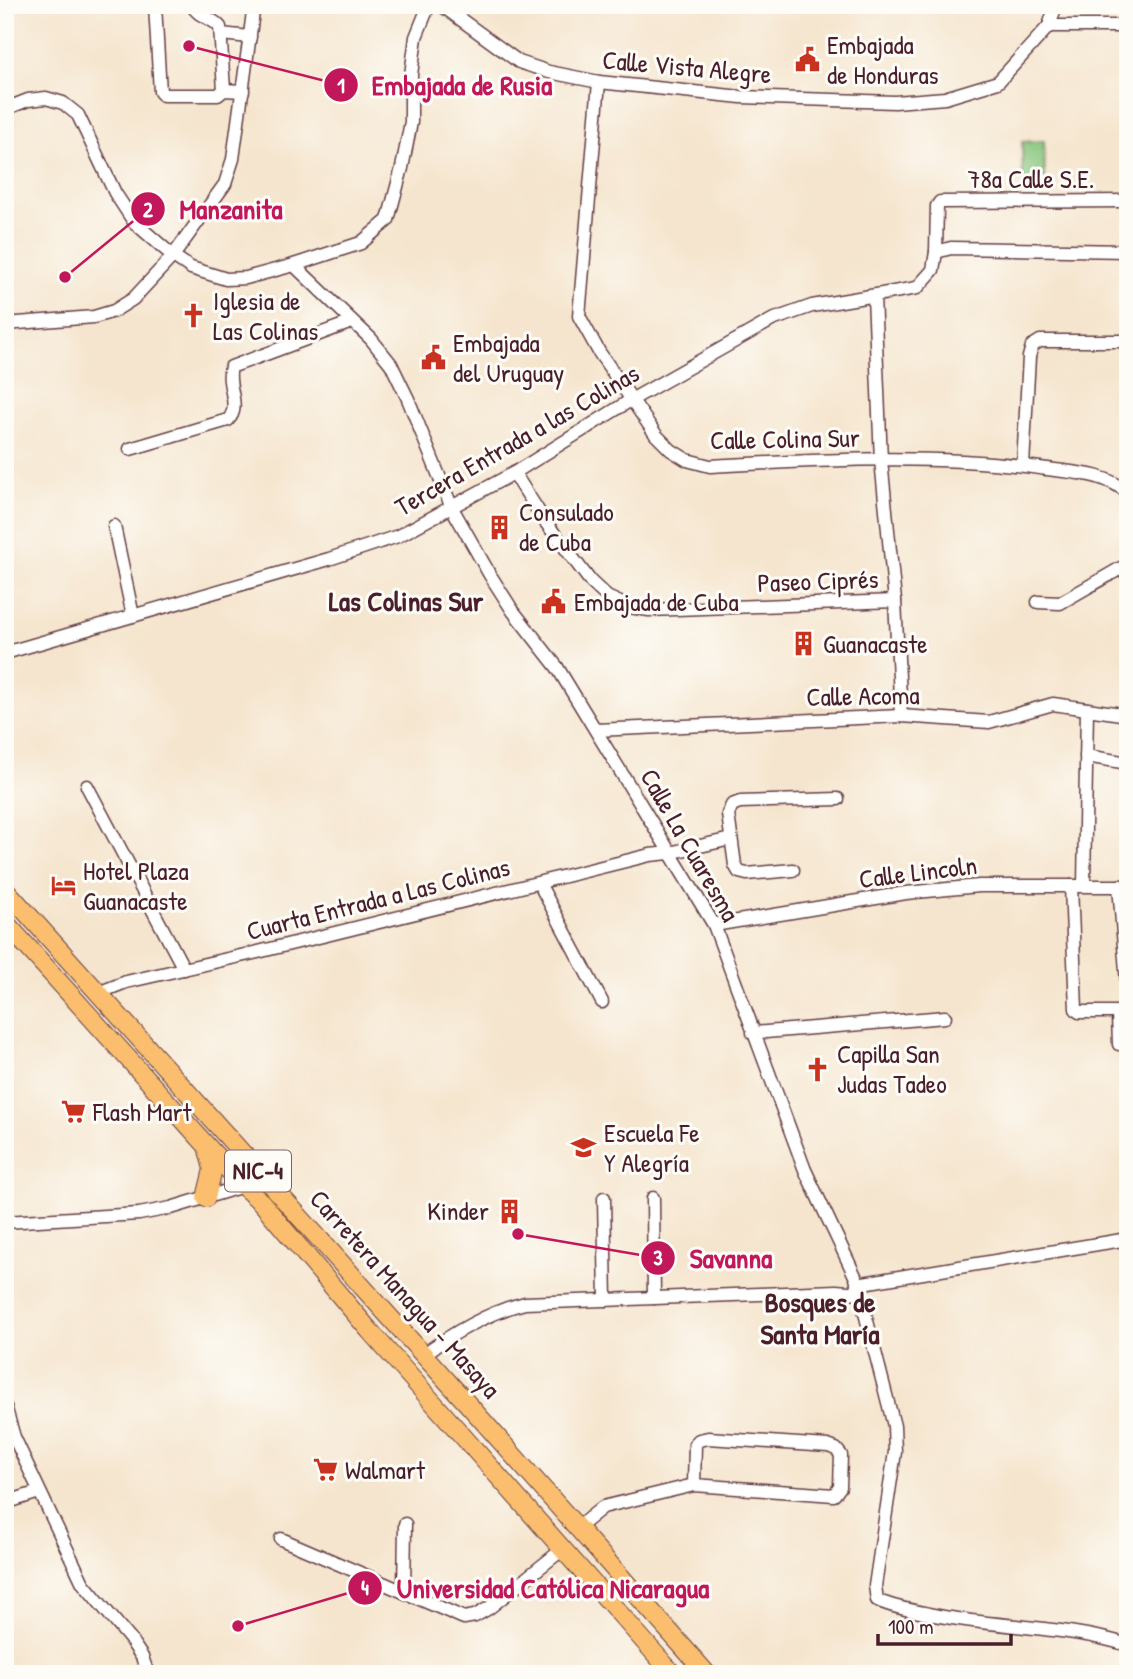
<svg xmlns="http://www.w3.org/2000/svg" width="1133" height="1679" font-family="'Patrick Hand',sans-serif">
	<rect width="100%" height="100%" fill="#fdfcf7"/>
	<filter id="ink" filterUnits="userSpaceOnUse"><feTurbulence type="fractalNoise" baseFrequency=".0143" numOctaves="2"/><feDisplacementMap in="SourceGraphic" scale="14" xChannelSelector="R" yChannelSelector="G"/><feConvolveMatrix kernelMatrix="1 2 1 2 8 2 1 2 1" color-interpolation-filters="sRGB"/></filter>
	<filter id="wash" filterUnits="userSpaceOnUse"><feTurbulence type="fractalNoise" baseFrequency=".00686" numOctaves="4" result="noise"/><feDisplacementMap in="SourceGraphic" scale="28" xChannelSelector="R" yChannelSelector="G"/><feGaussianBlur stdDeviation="1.57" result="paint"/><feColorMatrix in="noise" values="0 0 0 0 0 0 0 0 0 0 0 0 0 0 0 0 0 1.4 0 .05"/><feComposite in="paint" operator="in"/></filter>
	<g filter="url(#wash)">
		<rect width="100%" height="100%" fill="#f5e5ce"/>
		<path fill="#87c57c" stroke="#687254" stroke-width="2" d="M 1044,141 L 1045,180 L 1023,181 L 1022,142 Z"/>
	</g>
	<g filter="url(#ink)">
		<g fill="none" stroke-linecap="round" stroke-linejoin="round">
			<defs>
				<g id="minor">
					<path d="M 155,5 L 160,92 L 163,95 L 218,95 L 224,90 L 243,91"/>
					<path d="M 192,5 C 198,17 212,17 220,27 L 224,90"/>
					<path d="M 441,5 L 519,62 L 549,72 L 599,82 L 741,97 L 895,102 L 945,98 L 998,82 L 1049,26 L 1056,5"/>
					<path d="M 1049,26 L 1128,26"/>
					<path d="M 221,34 L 250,37"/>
					<path d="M 599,82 L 579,316 L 599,352 L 656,435 L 671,450 L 687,460 L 710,466 C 822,460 936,453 1047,469 C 1076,473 1106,473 1128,493"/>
					<path d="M 5,109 L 28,100 L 46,98 L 63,103 L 78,115 L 115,193 L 134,222 L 173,256 L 191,268 L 226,279 L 246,278 L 294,265 L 361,243 L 388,220 L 402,168 L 411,122 L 411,75 L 416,37 L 429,5"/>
					<path d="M 936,252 L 951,248 L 1128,251"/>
					<path d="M 294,265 L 371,339 L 391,364 L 408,399 L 452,508 L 490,575 L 513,611 L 557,667 L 714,925 L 805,1170 L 856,1278 L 894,1426 L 895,1452 L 875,1586 L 877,1600 C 893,1608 912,1610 929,1614 C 995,1628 1064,1625 1128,1645"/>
					<path d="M 874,296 L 881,460 L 895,601 L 901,716"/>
					<path d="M 5,324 L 94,317 L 114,311 L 133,299 L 173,256 L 225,184 L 233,159 L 254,5"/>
					<path d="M 130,449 L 228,420 C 242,406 225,385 231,367 L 352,322"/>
					<path d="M 1023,465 L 1029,357 L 1032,346 L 1040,341 L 1128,341"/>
					<path d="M 514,473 L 544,520 L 591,582 L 607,597 L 629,607 L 649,610 L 895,601"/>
					<path d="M 114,526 L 133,616"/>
					<path d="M 1038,602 L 1060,603 L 1128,564"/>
					<path d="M 5,653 L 329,559 L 398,536 L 514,473 L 631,400 L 772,320 L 812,306 L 917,288 L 933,270 L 936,252 L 937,206 L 940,202 L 1128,201"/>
					<path d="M 596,730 L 901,716 L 989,722 L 1053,704 L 1128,715"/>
					<path d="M 1086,756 L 1128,763"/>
					<path d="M 87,786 L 184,969"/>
					<path d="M 793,870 L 747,874 L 739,872 L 735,865 L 728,814 L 732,805 L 740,802 L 838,799"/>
					<path d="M 539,883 L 602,1002"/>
					<path d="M 1084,885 L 1087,709"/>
					<path d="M 1071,886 L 1076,1009 L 1079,1012 L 1116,1012 L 1118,1015 L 1119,1044 L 1128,1046"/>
					<path d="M 1119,886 L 1128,995"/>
					<path d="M 714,925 L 906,893 L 979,886 L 1128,886"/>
					<path d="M 98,993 L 126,982 L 258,952 L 650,855 L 669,853 L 731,839"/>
					<path d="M 753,1033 L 945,1017"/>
					<path d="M 604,1198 L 606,1300"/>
					<path d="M 653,1198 L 654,1298"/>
					<path d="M 5,1222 L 139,1214 L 171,1208 L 243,1186"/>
					<path d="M 857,1284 L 1128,1239"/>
					<path d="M 423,1355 C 451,1334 491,1311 525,1303 L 836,1291 L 860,1293"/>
					<path d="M 5,1406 L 14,1437 L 83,1583 L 130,1639 L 142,1657 L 148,1674"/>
					<path d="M 5,1503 L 39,1492"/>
					<path d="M 577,1528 L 603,1507 L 694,1485 L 834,1495 L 840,1487 L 841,1455 L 836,1449 L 828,1446 L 708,1438 L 699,1440 L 695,1444 L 694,1485"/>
					<path d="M 281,1539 L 464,1618 L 475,1616 L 489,1608 L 563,1549"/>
					<path d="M 404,1592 L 405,1524"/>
				</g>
				<g id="highway">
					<path d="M 5,889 L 474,1411 L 707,1674"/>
					<path d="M 5,922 L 243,1186 L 262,1203 L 369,1330 L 673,1674"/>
					<path d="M 206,1198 L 213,1169 L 208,1150"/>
				</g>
			</defs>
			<use href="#minor" stroke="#643d43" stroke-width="15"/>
			<use href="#highway" stroke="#643d43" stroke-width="20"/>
			<use href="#minor" stroke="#fff" stroke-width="12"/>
			<use href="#highway" stroke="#fabe6e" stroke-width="18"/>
		</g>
	</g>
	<defs>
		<symbol id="civic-bare" viewBox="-9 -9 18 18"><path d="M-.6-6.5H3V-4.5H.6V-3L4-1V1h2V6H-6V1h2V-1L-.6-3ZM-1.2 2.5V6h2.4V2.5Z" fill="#c8321e" stroke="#fdfcf7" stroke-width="2.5" paint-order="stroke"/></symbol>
		<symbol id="church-bare" viewBox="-9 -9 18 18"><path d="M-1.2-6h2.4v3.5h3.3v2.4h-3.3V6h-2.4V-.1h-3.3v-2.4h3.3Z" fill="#c8321e" stroke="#fdfcf7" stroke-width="2.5" paint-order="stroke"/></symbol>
		<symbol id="building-bare" viewBox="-9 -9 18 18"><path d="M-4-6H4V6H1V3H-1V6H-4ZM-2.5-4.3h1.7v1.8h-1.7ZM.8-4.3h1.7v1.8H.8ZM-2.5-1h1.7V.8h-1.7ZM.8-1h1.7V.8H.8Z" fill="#c8321e" stroke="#fdfcf7" stroke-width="2.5" paint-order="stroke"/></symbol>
		<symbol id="hotel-bare" viewBox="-9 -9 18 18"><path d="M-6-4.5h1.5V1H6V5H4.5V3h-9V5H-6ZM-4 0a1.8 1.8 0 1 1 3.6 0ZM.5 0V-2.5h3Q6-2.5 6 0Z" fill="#c8321e" stroke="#fdfcf7" stroke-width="2.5" paint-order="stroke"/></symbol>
		<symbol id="supermarket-bare" viewBox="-9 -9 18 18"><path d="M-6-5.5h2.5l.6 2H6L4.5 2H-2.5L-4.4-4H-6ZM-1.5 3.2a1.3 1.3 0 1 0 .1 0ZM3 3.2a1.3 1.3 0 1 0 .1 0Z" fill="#c8321e" stroke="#fdfcf7" stroke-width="2.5" paint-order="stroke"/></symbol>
		<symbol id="school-bare" viewBox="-9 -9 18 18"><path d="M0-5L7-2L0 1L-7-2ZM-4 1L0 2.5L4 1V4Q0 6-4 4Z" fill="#c8321e" stroke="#fdfcf7" stroke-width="2.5" paint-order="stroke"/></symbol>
	</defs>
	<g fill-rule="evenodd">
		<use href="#civic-bare" x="790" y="42" width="35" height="35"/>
		<use href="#church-bare" x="176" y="298" width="35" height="35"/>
		<use href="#civic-bare" x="416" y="340" width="35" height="35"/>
		<use href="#building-bare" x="482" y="510" width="35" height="35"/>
		<use href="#civic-bare" x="536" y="584" width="35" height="35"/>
		<use href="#building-bare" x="786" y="626" width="35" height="35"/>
		<use href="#hotel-bare" x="46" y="868" width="35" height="35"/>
		<use href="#church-bare" x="800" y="1052" width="35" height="35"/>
		<use href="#supermarket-bare" x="56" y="1094" width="35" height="35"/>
		<use href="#school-bare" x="566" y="1130" width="35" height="35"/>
		<use href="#building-bare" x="492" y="1194" width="35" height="35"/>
		<use href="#supermarket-bare" x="308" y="1452" width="35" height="35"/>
	</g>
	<g text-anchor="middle" stroke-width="6" stroke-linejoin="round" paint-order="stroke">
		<rect fill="#fdfcf7" stroke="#806168" stroke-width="2" x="225" y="1150.5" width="66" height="41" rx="5"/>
		<g font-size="24" font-weight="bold" fill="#4a1f2b">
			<text x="258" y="1179">NIC-4</text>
		</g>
		<g font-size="26" fill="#4a1f2b" stroke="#fdfcf7" text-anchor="start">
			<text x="827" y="54">Embajada<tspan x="827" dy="30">de Honduras</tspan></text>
			<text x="213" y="310">Iglesia de<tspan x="213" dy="30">Las Colinas</tspan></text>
			<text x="453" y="352">Embajada<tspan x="453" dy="30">del Uruguay</tspan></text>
			<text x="519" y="521">Consulado<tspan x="519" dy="30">de Cuba</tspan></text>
			<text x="574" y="611">Embajada de Cuba</text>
			<text x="823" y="653">Guanacaste</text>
			<text x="83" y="880">Hotel Plaza<tspan x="83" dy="30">Guanacaste</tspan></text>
			<text x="837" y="1063">Capilla San<tspan x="837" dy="30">Judas Tadeo</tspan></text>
			<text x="93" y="1121">Flash Mart</text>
			<text x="604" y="1142">Escuela Fe<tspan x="604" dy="30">Y Alegría</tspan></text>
			<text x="489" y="1220" text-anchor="end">Kinder</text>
			<text x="345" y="1479">Walmart</text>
		</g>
		<g font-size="26" fill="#4a1f2b" stroke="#fdfcf7">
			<text transform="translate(687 67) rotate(5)" y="9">Calle Vista Alegre</text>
			<text x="1031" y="188">78a Calle S.E.</text>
			<text transform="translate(785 439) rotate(-1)" y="9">Calle Colina Sur</text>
			<text transform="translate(517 440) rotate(-30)" y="9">Tercera Entrada a las Colinas</text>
			<text transform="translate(818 581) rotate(-2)" y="9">Paseo Ciprés</text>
			<text transform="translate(863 696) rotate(-1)" y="9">Calle Acoma</text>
			<text transform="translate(690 845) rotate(60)" y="9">Calle La Cuaresma</text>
			<text transform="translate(918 872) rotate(-7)" y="9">Calle Lincoln</text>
			<text transform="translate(378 899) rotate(-14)" y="9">Cuarta Entrada a Las Colinas</text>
			<text transform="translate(405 1294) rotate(48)" y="9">Carretera Managua - Masaya</text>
		</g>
		<g font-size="28" font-weight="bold" fill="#4a1f2b" stroke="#fdfcf7">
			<text x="406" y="611">Las Colinas Sur</text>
			<text x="820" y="1312">Bosques de<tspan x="820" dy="32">Santa María</tspan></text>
		</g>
	</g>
	<path fill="none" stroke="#c2185b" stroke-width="2.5" d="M189 46L341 85M65 277L148 209M518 1234L658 1258M238 1626L365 1588"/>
	<g fill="#c2185b" stroke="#fdfcf7" stroke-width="2.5">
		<circle cx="189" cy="46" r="7"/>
		<circle cx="65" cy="277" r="7"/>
		<circle cx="518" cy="1234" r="7"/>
		<circle cx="238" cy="1626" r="7"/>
		<circle cx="341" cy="85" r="18"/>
		<circle cx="148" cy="209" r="18"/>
		<circle cx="658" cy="1258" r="18"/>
		<circle cx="365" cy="1588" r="18"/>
	</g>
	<g font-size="21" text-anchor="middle" font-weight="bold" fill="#fff">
		<text x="341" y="93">1</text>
		<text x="148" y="217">2</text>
		<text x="658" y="1265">3</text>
		<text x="365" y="1595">4</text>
	</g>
	<g font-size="28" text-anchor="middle" font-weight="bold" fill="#c2185b" stroke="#fdfcf7" stroke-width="6" stroke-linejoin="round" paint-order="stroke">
		<text x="462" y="95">Embajada de Rusia</text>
		<text x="231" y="219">Manzanita</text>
		<text x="731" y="1268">Savanna</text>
		<text x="553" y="1598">Universidad Católica Nicaragua</text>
	</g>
	<rect width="1133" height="1679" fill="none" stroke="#fdfcf7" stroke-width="28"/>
	<path d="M878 1634v10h133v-10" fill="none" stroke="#4a1f2b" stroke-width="3.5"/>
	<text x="888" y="1634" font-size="21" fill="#4a1f2b" stroke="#fdfcf7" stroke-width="5" paint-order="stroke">100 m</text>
</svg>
